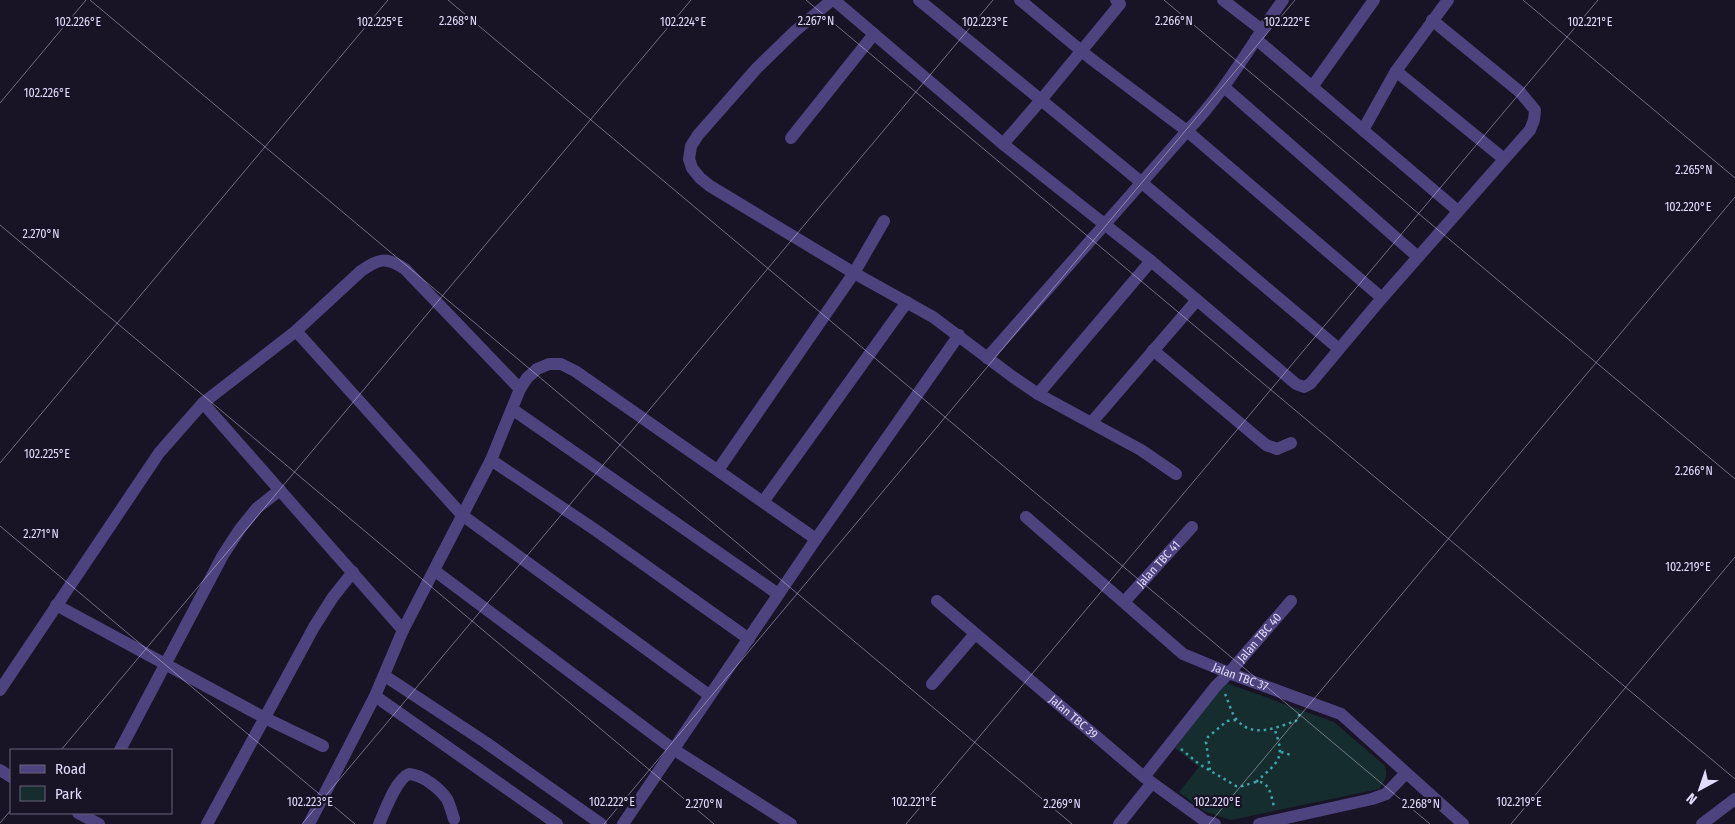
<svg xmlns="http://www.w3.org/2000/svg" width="1735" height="824" font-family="'Fira Sans Condensed',sans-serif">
	<rect width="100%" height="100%" fill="#191326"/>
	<path fill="#162d2f" d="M 1224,683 L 1226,683 L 1334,722 L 1384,765 C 1389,774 1385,781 1379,789 L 1231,820 L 1204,811 L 1179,792 L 1199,767 L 1175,748 Z"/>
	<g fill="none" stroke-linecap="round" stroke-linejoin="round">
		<g stroke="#3fa4ac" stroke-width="2.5" stroke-dasharray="2.5 4" stroke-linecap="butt">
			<path d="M 1225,694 C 1229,702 1231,713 1237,720 C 1253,739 1277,727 1296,721 L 1301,712"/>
			<path d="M 1181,749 L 1199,764 L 1236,786 C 1242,787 1246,785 1252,783 C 1269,777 1271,795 1274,807"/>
			<path d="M 1281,752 L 1291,755"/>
			<path d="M 1210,770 L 1206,742 L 1208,737 L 1227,721 L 1237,720"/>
			<path d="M 1256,782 C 1279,761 1286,759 1274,728"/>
		</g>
		<g stroke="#4d437f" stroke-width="12">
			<path d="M 832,0 L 794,32 L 757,68 L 698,135 L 691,146 L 689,159 L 692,168 L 700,178 L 710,186 L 854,273 L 933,317 L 1013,377 L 1038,394 L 1141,450 L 1176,474"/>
			<path d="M 834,0 L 1003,144 L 1151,261 L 1296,384 L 1304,387 L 1310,384 L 1382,298 L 1530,130 L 1534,120 L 1535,110 L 1520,92 L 1432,20"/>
			<path d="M 919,0 L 1141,182 L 1339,349"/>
			<path d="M 1020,0 L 1090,58 L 1187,131 L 1382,298"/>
			<path d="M 1223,0 L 1262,30"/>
			<path d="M 1256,39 L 1458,211"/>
			<path d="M 1396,71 L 1504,159"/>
			<path d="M 1224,87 L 1418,257"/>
			<path d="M 1312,87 L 1374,0"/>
			<path d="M 1363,130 L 1396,71 L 1448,0"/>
			<path d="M 791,138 L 874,34"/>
			<path d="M 1003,144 L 1041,100 L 1120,4 L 1116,0"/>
			<path d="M 296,331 L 462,515 L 709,695"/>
			<path d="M 1153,350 L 1266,445 L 1277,449 L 1291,443"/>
			<path d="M 987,358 L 1187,131 C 1225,92 1251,44 1283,0"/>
			<path d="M 1038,394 L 1151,261"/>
			<path d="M 203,403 L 403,630"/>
			<path d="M 512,409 L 778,594"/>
			<path d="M 1091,423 L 1197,300"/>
			<path d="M 491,460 L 594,529 L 749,639"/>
			<path d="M 718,470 L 854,273 L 884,221"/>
			<path d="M 763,502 L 907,302"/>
			<path id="s1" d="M 1026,517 L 1183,654 L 1229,673 L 1341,714 L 1463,824"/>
			<path d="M 435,571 L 673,749 L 791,824"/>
			<path id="s2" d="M 937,601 L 1144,777 L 1205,821 L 1215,824"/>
			<path id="s3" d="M 1124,602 L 1192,527"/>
			<path d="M 56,605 L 265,718 L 323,746"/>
			<path d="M 385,676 L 485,742 L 601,824"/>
			<path d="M 932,684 L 975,634"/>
			<path d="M 0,690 L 159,453 L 203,403 L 296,331 L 361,271 C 379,259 385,256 405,269 L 520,389"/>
			<path d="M 375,696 L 557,824"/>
			<path d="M 120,750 L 223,555 L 240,529 L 257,508 L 280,490"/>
			<path d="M 0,770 L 11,777"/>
			<path id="s4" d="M 1144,777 L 1216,686 L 1229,673 L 1291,601"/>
			<path d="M 78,813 L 99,824"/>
			<path d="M 207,824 L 314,627 L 333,597 L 353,572"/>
			<path d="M 309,824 L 375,696 L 403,630 L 491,460 L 520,389 L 527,378 L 537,369 L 549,364 L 561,364 L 575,371 L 816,539"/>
			<path d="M 379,824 C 385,811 396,779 409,774 C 423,775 439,788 447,799 C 450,805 452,813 454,819"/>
			<path d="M 623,824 L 816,539 L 959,335"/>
			<path d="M 1119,824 L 1151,784"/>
			<path d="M 1259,824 L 1372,799 L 1386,794 L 1406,773"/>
			<path d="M 1702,824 L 1735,799"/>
		</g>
	</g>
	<path fill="none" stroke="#e3dcfb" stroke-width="1" stroke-opacity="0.45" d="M 90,0 L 1072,824M 448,0 L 1430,824M 806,0 L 1735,779M 1164,0 L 1735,479M 1523,0 L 1735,178M 0,103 L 86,0M 0,225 L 714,824M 0,463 L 388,0M 0,526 L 355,824M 61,750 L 691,0M 0,823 L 11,810M 302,824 L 993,0M 604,824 L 1295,0M 906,824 L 1598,0M 1209,824 L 1735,197M 1511,824 L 1735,557"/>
	<g text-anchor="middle" stroke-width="4.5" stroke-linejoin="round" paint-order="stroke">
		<g font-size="12" fill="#e3dcfb" stroke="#191326">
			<text dy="4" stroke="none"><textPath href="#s3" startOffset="51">Jalan TBC 41</textPath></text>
			<text dy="4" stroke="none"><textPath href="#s4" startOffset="181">Jalan TBC 40</textPath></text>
			<text dy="4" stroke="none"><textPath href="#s1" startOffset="270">Jalan TBC 37</textPath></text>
			<text dy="4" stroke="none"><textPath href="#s2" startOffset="179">Jalan TBC 39</textPath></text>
		</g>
	</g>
	<g font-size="12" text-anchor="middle" fill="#e3dcfb" stroke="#191326" stroke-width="4.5" stroke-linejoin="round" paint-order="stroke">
		<text x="458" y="25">2.268°N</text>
		<text x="816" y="25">2.267°N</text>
		<text x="1174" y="25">2.266°N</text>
		<text x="78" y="26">102.226°E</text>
		<text x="380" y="26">102.225°E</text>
		<text x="683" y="26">102.224°E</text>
		<text x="985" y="26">102.223°E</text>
		<text x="1287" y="26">102.222°E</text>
		<text x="1590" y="26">102.221°E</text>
		<text x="47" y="97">102.226°E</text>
		<text x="1694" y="174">2.265°N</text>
		<text x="1688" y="211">102.220°E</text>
		<text x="41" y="238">2.270°N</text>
		<text x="47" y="458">102.225°E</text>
		<text x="1694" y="475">2.266°N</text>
		<text x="41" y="538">2.271°N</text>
		<text x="1688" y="571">102.219°E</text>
		<text x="310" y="806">102.223°E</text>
		<text x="612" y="806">102.222°E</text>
		<text x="914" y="806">102.221°E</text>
		<text x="1217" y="806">102.220°E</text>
		<text x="1519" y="806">102.219°E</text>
		<text x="704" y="808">2.270°N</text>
		<text x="1062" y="808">2.269°N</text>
		<text x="1421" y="808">2.268°N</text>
	</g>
	<rect x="10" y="749" width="162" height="65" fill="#191326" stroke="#6a637b"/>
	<rect x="20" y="765" width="25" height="8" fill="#4d437f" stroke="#6a637b"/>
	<text x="55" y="774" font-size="15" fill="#e3dcfb">Road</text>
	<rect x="20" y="786" width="25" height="15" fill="#162d2f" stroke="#6a637b"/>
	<text x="55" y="799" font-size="15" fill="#e3dcfb">Park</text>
	<g transform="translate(1700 789) rotate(220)" stroke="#191326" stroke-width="4" paint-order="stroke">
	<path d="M0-4L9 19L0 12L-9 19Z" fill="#e3dcfb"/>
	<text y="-8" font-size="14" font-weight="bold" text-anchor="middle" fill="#e3dcfb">N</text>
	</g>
</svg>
